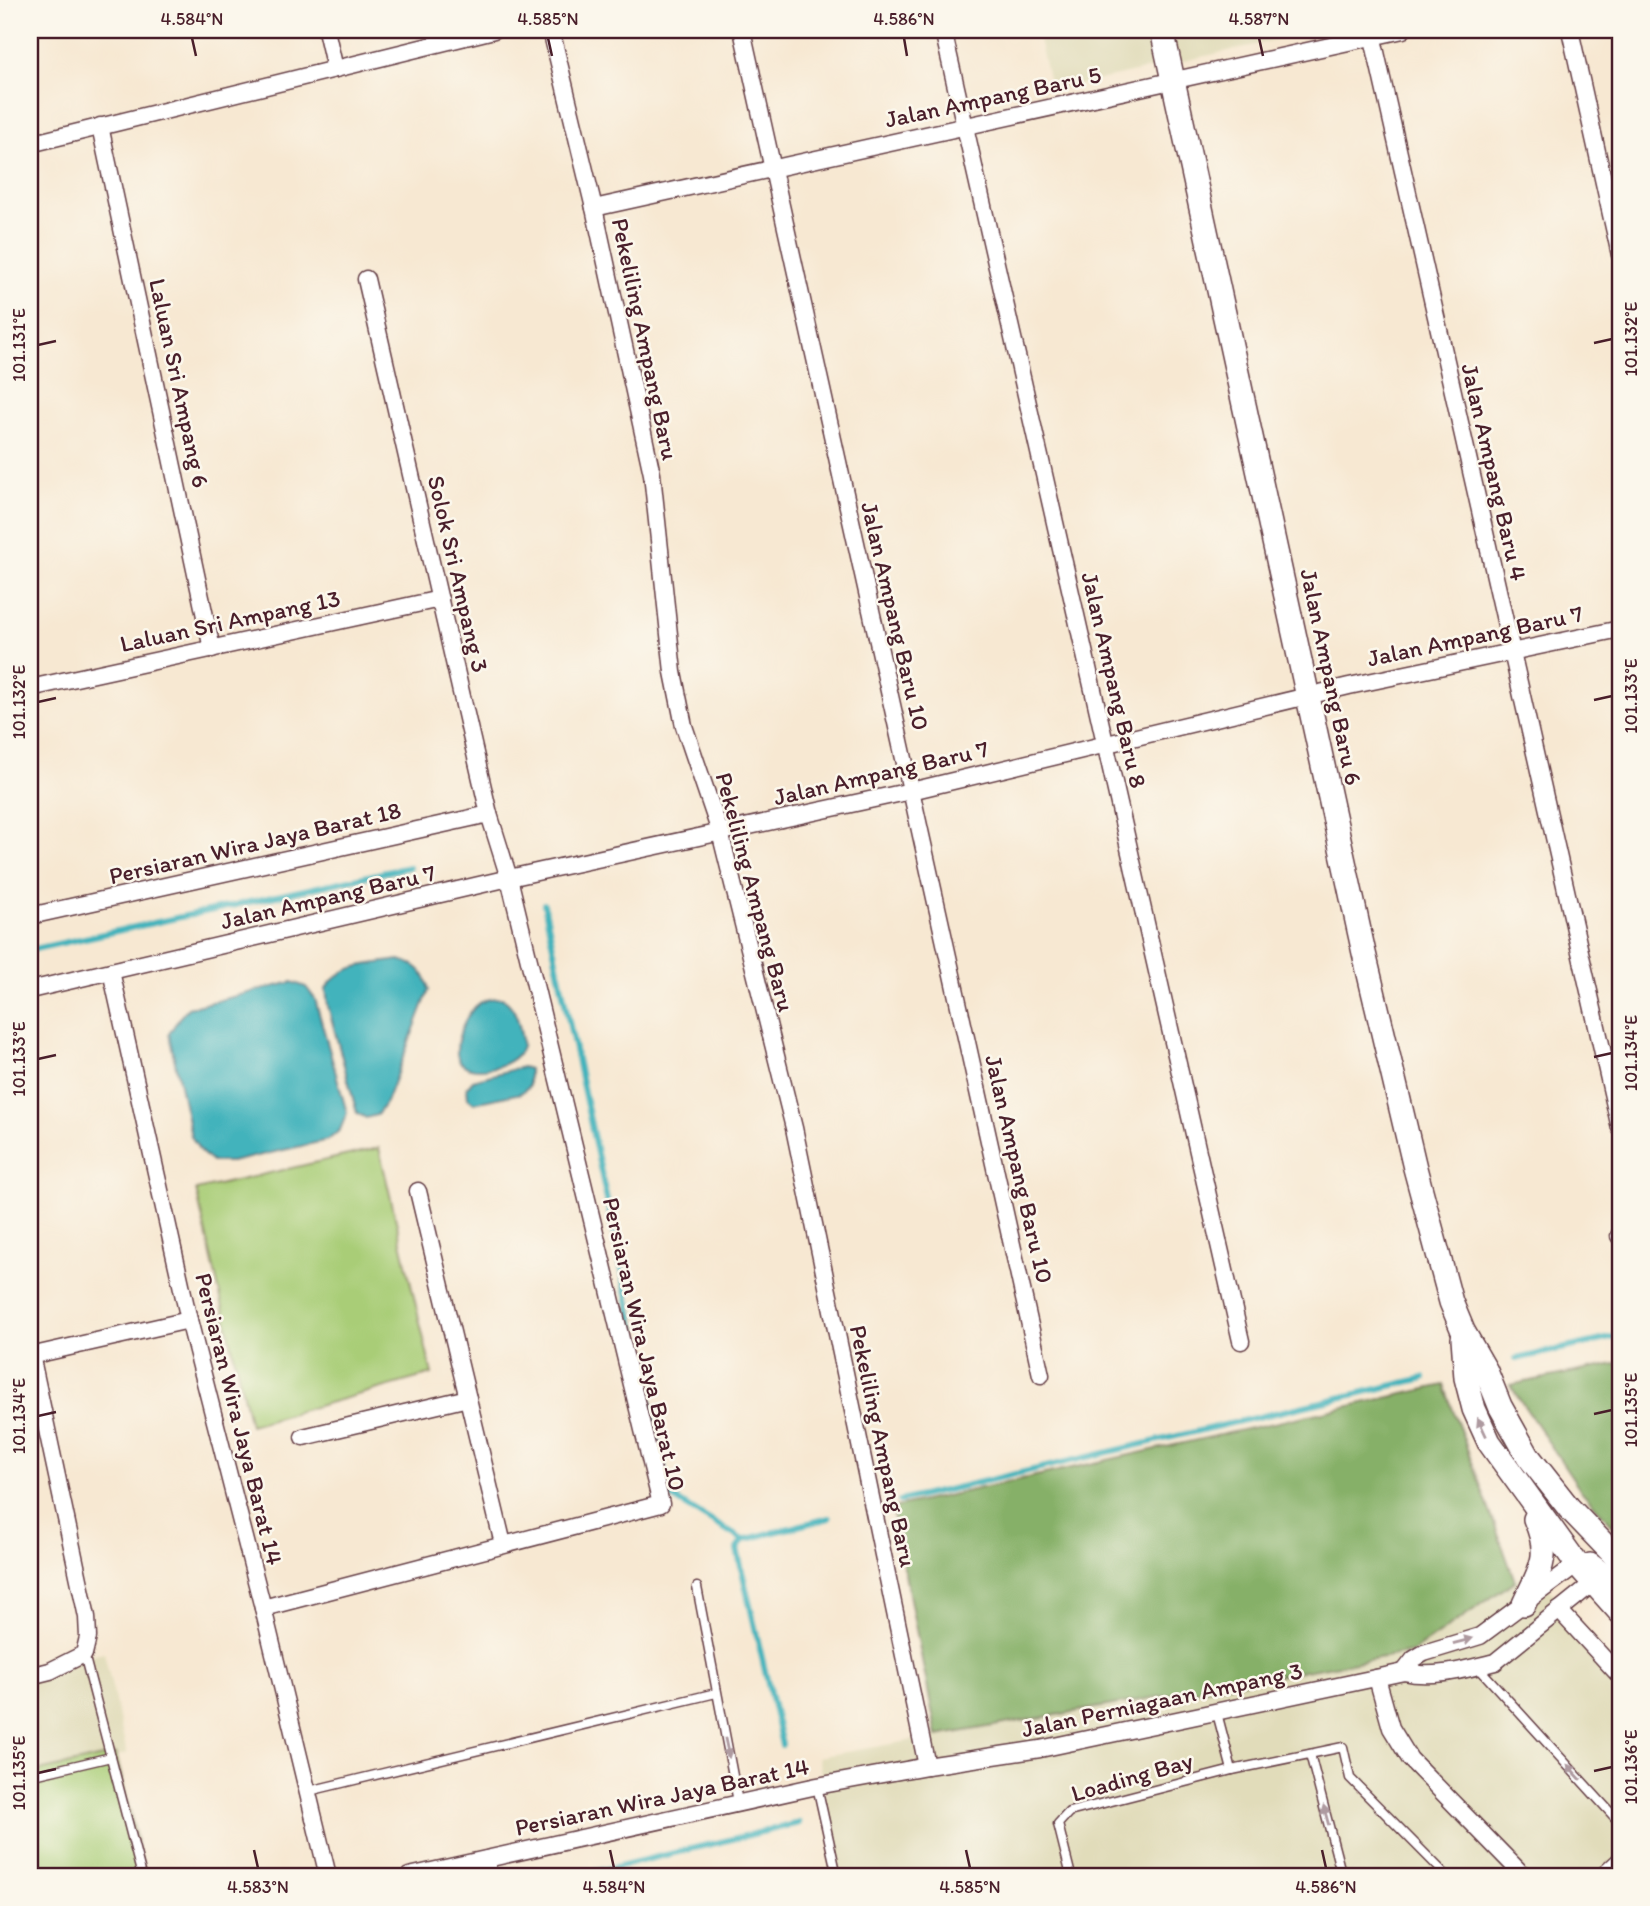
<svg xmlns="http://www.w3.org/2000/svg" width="1650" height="1906" font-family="Itim,sans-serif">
	<rect width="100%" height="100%" fill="#fbf7ec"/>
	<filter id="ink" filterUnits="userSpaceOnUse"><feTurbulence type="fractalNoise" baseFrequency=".0143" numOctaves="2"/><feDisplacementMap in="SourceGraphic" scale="14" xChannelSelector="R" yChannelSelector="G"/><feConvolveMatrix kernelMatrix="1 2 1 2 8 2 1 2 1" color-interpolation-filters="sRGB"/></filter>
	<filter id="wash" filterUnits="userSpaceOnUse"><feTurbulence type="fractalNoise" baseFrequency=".00686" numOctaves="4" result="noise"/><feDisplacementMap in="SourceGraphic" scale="28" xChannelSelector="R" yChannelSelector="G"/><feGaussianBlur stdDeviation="1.57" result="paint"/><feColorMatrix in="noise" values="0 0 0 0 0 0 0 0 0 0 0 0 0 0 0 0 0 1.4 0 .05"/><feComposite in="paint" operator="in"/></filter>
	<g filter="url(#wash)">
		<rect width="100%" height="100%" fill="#f7e8d2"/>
		<g fill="#e1dcba">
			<path d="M 1037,30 L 1279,30 L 1281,39 L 1051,91 Z"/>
			<path d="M 1532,1569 L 1620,1670 L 1620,1876 L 841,1876 L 818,1757 L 1412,1652 Z"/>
			<path d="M 104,1652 L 127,1754 L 30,1776 L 30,1668 Z"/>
		</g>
		<g fill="#a9cd77" stroke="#7a7651" stroke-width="2">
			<path d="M 379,1148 L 432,1374 L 250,1425 L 196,1190 Z"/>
			<path d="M 116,1754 L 145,1876 L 30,1876 L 30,1773 Z"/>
		</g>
		<g fill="#86b068" stroke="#68684a" stroke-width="2">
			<path d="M 1620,1363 L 1620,1533 L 1582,1492 L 1510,1385 Z"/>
			<path d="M 1444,1385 L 1515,1581 L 1412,1652 L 937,1736 L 892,1508 Z"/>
		</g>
		<g fill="#43b3bc" stroke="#466974" stroke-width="2">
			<path d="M 400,960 C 418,965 425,972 429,990 L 386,1102 L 377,1115 L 366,1118 L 357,1113 L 328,1006 L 326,988 C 343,963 372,964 400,960 Z"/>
			<path d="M 292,982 L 306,987 L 315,999 L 347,1113 L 340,1130 L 328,1140 L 231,1162 L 212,1162 L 200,1151 L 191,1136 L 169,1034 L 179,1018 L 188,1008 Z"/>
			<path d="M 502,998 C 512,1005 516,1013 519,1025 C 520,1032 523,1039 522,1046 C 517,1070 454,1081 457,1050 C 458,1033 468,1006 486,1000 C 491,998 497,998 502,998 Z"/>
			<path d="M 522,1067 L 529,1069 L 529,1086 L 521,1093 L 474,1103 L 468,1098 L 467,1087 L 473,1080 Z"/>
		</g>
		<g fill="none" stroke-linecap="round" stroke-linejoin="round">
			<g stroke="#43b3bc" stroke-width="6">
				<path d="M 544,904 L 670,1496 L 743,1540 L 829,1518"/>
				<path d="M 30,950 L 409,867"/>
				<path d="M 1516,1359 L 1620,1336"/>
				<path d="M 900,1501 L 1424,1378"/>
				<path d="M 743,1540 L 737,1549 L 782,1745"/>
				<path d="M 578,1876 L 799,1823"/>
			</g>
		</g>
	</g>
	<g filter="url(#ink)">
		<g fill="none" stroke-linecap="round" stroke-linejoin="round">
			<defs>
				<g id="lane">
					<path d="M 697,1587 L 738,1802"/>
					<path d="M 84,1654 L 142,1876"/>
					<path d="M 1478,1667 L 1620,1823"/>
					<path d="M 1217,1713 L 1232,1770"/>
					<path d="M 1310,1754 L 1342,1876"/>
					<path d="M 30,1776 L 111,1757"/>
					<path d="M 817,1786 L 837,1876"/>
					<path d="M 309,1791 L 716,1693"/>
					<path d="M 1071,1876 L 1058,1824 L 1069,1812 L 1232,1770 L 1343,1747 L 1350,1778 L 1447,1876"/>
					<path d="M 1597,1876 L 1620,1855"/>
				</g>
				<g id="street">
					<path d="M 326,30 L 335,69"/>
					<path d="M 551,30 L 594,208 L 652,474 L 673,672 L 684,726 L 720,832 L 794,1128 L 927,1766"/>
					<path d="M 742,30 L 1041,1375"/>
					<path d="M 943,30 L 1241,1341"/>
					<path d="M 1371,30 L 1620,1128"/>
					<path d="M 1570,30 L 1620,255"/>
					<path d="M 100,126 L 212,649"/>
					<path d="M 30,144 L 494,30"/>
					<path d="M 594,208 L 1403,30"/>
					<path d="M 30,688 L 440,599"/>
					<path d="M 30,916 L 489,814"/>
					<path d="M 111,971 L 189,1320 L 263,1608 L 328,1876"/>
					<path d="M 30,990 L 509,878 L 911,791 L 1349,686 L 1620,629"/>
					<path d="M 418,1191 L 503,1544"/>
					<path d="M 1619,1236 L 1620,1234"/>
					<path d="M 30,1350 L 87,1617 L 88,1637 L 84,1654 L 50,1671 L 30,1676"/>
					<path d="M 30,1356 L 189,1320"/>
					<path d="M 303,1437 L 468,1398"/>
					<path d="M 263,1608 L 661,1504 L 509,878 L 489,814 L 366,279"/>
					<path d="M 1559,1610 L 1620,1676"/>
					<path d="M 1404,1672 L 1414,1659 L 1424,1653 L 1480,1636 L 1577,1564"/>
					<path d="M 1377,1678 L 1391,1728 L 1410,1759 L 1524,1876"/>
					<path d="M 487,1859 L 488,1876"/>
					<path d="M 409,1876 L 817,1786 L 927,1766 L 1040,1749 L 1404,1672 C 1433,1679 1466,1669 1495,1662 L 1593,1583"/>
				</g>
				<g id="secondary">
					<path d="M 1162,30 L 1364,953 L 1415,1168 L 1451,1302 L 1463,1331 L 1486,1371 L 1500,1406 L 1528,1456 L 1569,1508 L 1620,1561"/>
					<path d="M 1463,1338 L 1466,1378 L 1474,1409 L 1489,1442 L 1577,1564 L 1620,1612"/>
					<path d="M 1590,1565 L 1620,1587"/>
					<path d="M 1524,1604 C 1540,1569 1552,1557 1535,1519"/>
				</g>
			</defs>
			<use href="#lane" stroke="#643d44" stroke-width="11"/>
			<use href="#street" stroke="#643d44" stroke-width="19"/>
			<use href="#secondary" stroke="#643d44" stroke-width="26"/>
			<use href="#lane" stroke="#fff" stroke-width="8"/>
			<use href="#street" stroke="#fff" stroke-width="16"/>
			<use href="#secondary" stroke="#fff" stroke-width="23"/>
		</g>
		<defs><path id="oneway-solid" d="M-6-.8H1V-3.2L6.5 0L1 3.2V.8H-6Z" transform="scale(1.75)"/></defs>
		<g fill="#ae9aa0">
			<use href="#oneway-solid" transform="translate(1482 1427) rotate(-115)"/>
			<use href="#oneway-solid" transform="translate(1463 1641) rotate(-15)"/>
			<use href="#oneway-solid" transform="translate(727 1748) rotate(78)"/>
			<use href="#oneway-solid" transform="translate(1574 1772) rotate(-132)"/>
			<use href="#oneway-solid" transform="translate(1326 1815) rotate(-105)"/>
		</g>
	</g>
	<path fill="none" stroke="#4a1f2b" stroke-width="2.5" d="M 192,38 L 196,56M 548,38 L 552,56M 904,38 L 907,56M 1259,38 L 1263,56M 1594,343 L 1612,339M 38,345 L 56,341M 1594,700 L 1612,696M 38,702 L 56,698M 1594,1057 L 1612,1053M 38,1059 L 56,1055M 1594,1414 L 1612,1410M 38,1416 L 56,1412M 1594,1771 L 1612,1767M 38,1773 L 56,1769M 254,1850 L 258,1868M 610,1850 L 614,1868M 966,1850 L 970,1868M 1322,1850 L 1326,1868"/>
	<g text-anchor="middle" stroke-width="5" stroke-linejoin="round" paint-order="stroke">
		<g font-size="24" fill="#4a1f2b" stroke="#fbf7ec">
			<text transform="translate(993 97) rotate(-12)" y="8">Jalan Ampang Baru 5</text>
			<text transform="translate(645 339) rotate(78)" y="8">Pekeliling Ampang Baru</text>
			<text transform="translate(179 383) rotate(78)" y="8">Laluan Sri Ampang 6</text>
			<text transform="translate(1494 472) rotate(77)" y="8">Jalan Ampang Baru 4</text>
			<text transform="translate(458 574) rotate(77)" y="8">Solok Sri Ampang 3</text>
			<text transform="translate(895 616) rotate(77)" y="8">Jalan Ampang Baru 10</text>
			<text transform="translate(230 621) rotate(-12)" y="8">Laluan Sri Ampang 13</text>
			<text transform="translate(1475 636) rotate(-12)" y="8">Jalan Ampang Baru 7</text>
			<text transform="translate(1331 677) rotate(78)" y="8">Jalan Ampang Baru 6</text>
			<text transform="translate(1114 680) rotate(77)" y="8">Jalan Ampang Baru 8</text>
			<text transform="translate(881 773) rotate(-13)" y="8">Jalan Ampang Baru 7</text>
			<text transform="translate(255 843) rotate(-13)" y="8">Persiaran Wira Jaya Barat 18</text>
			<text transform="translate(755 892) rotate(75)" y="8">Pekeliling Ampang Baru</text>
			<text transform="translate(328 897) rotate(-13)" y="8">Jalan Ampang Baru 7</text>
			<text transform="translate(1019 1169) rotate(77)" y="8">Jalan Ampang Baru 10</text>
			<text transform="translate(644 1344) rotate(77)" y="8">Persiaran Wira Jaya Barat 10</text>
			<text transform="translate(239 1419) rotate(76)" y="8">Persiaran Wira Jaya Barat 14</text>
			<text transform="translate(883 1446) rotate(78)" y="8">Pekeliling Ampang Baru</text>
			<text transform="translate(1162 1700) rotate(-12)" y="8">Jalan Perniagaan Ampang 3</text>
			<text transform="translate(1132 1777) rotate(-16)" y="8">Loading Bay</text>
			<text transform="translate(662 1797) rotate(-12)" y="8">Persiaran Wira Jaya Barat 14</text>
		</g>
	</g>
	<rect width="1650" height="1906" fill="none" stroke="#fbf7ec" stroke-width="77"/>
	<rect x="38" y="38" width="1574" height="1830" fill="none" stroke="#4a1f2b" stroke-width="2.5"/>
	<g font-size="18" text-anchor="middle" fill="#4a1f2b">
		<text x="192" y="25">4.584°N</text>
		<text x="548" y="25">4.585°N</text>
		<text x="904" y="25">4.586°N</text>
		<text x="1259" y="25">4.587°N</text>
		<text transform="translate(1631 339) rotate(-90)" y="6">101.132°E</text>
		<text transform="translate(19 345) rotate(-90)" y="6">101.131°E</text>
		<text transform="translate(1631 696) rotate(-90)" y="6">101.133°E</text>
		<text transform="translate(19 702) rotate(-90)" y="6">101.132°E</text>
		<text transform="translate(1631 1053) rotate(-90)" y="6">101.134°E</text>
		<text transform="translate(19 1059) rotate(-90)" y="6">101.133°E</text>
		<text transform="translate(1631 1410) rotate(-90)" y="6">101.135°E</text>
		<text transform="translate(19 1416) rotate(-90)" y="6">101.134°E</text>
		<text transform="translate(1631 1767) rotate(-90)" y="6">101.136°E</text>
		<text transform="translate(19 1773) rotate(-90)" y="6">101.135°E</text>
		<text x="258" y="1893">4.583°N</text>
		<text x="614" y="1893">4.584°N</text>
		<text x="970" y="1893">4.585°N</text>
		<text x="1326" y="1893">4.586°N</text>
	</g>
</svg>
